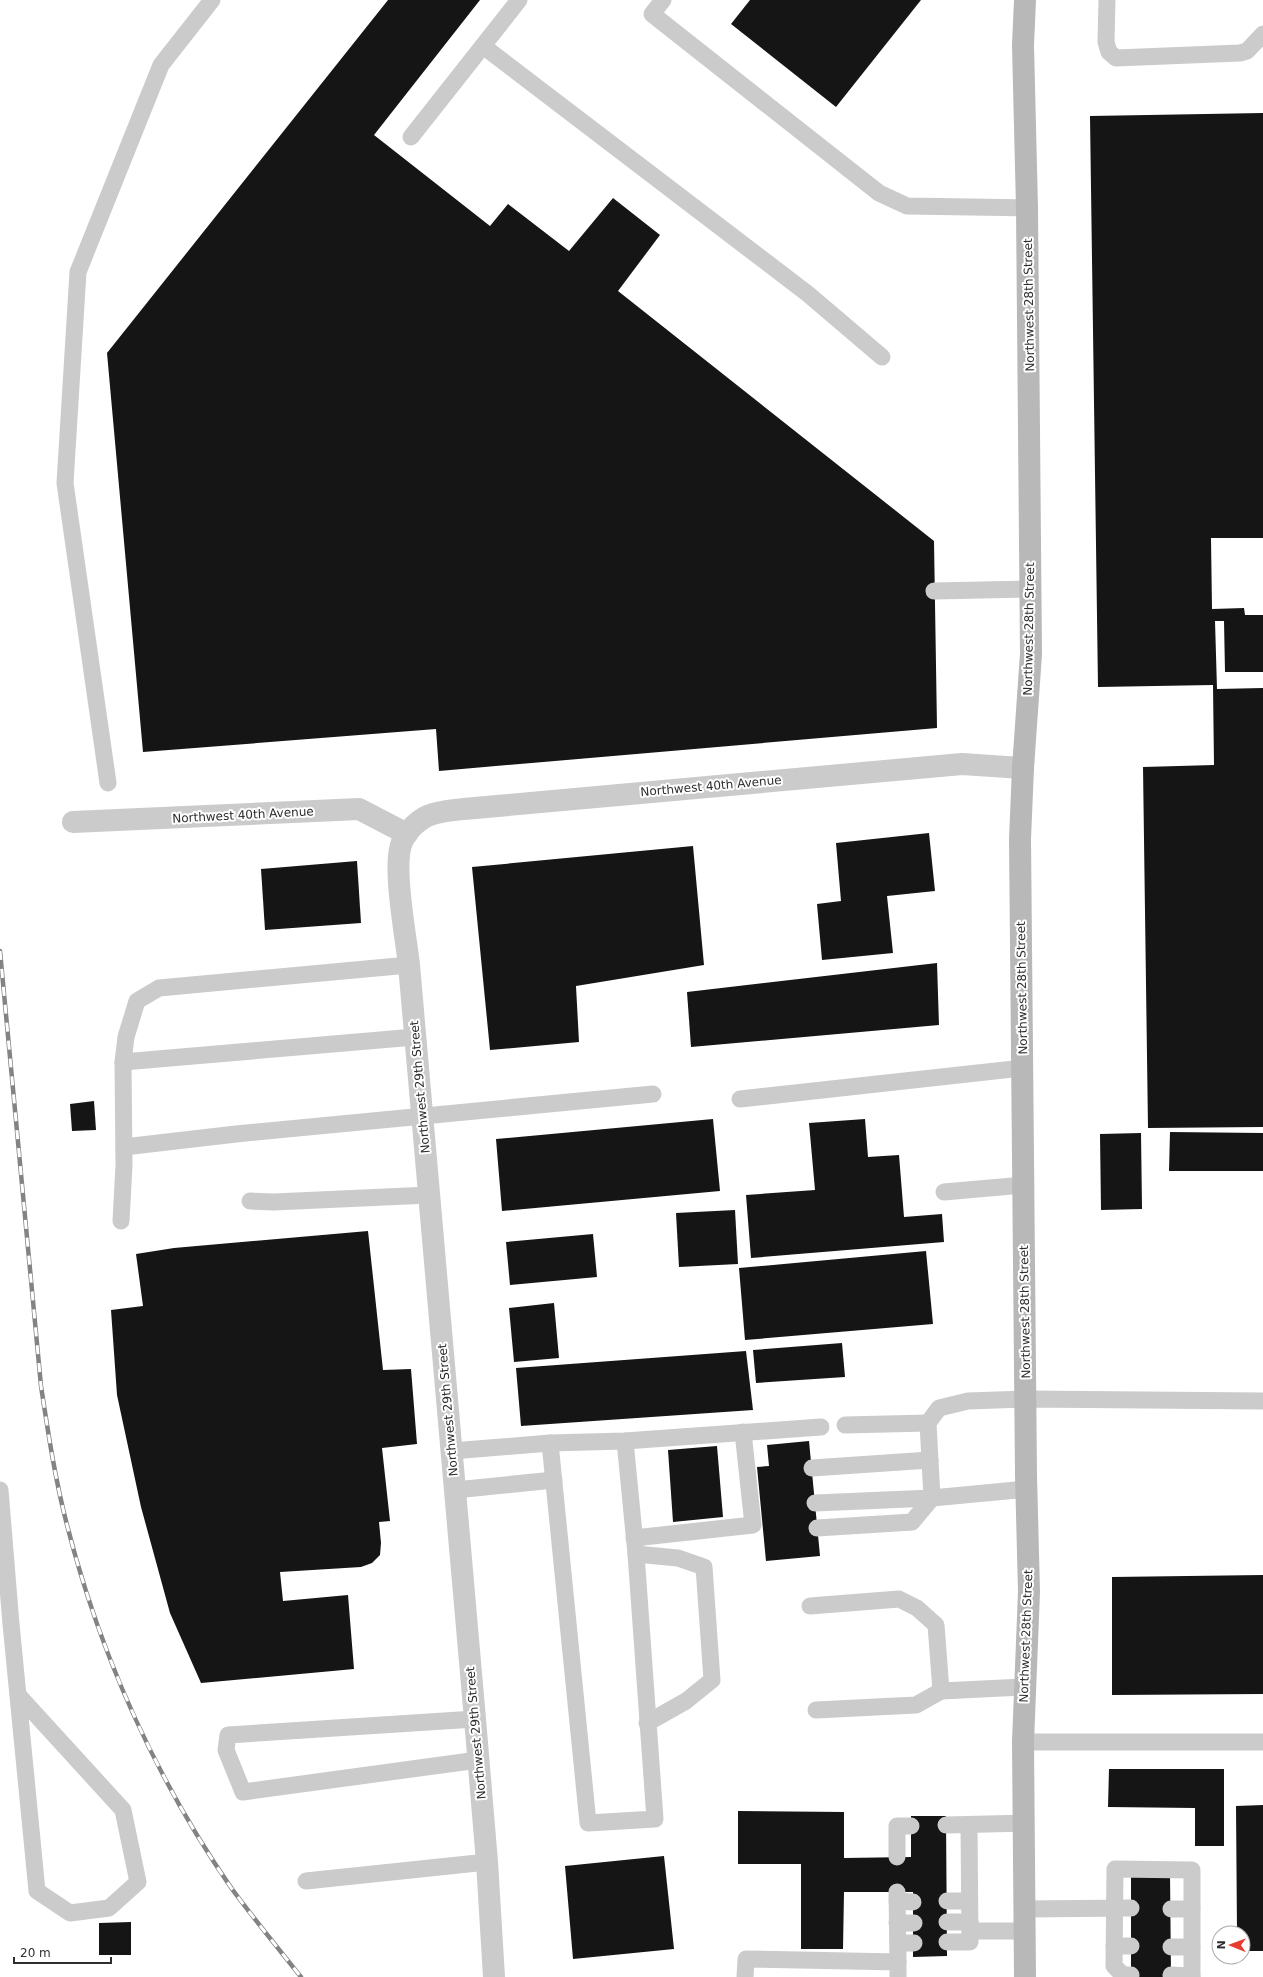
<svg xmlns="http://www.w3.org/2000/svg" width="1263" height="1977" font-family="'DejaVu Sans',sans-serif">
	<rect width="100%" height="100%" fill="#fff"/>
	<g fill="#151515">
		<path d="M 388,0 L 480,0 L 374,135 L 490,226 L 508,204 L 569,251 L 613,198 L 660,235 L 618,291 L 934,541 L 937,728 L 439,771 L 436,729 L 143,752 L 107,353 Z"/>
		<path d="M 750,0 L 921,0 L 836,107 L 731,24 Z"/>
		<path d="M 1263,113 L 1263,538 L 1211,538 L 1212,609 L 1244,608 L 1245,615 L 1263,615 L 1263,672 L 1225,672 L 1224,621 L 1215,621 L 1217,689 L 1263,688 L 1263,1127 L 1148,1128 L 1143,767 L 1214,765 L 1213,685 L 1098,687 L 1090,116 Z"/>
		<path d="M 929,833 L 935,891 L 887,896 L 893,953 L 822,960 L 817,904 L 841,901 L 836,843 Z"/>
		<path d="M 693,846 L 704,965 L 576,986 L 579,1042 L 490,1050 L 472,867 Z"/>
		<path d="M 357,861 L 361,923 L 265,930 L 261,869 Z"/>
		<path d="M 937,963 L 939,1025 L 691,1047 L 687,992 Z"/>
		<path d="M 94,1101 L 96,1130 L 72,1131 L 70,1104 Z"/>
		<path d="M 713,1119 L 720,1191 L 502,1211 L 496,1139 Z"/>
		<path d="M 865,1119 L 868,1157 L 899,1155 L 904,1217 L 942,1214 L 944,1242 L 751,1258 L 746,1195 L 815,1190 L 809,1123 Z"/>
		<path d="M 1170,1132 L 1263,1133 L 1263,1171 L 1169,1171 Z"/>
		<path d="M 1141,1133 L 1142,1209 L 1101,1210 L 1100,1134 Z"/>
		<path d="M 735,1210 L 738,1264 L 679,1267 L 676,1213 Z"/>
		<path d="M 368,1231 L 383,1370 L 411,1369 L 417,1444 L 382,1448 L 390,1521 L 379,1522 L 381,1543 L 380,1555 L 372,1563 L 361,1567 L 280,1572 L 283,1601 L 348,1595 L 354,1669 L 201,1683 L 170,1613 L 141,1507 L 117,1395 L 111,1310 L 143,1306 L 136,1254 L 174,1248 Z"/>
		<path d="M 593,1234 L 597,1277 L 510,1285 L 506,1242 Z"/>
		<path d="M 926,1251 L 933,1324 L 745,1340 L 739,1268 Z"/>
		<path d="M 554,1303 L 559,1358 L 514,1362 L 509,1308 Z"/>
		<path d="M 842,1343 L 845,1377 L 756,1383 L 753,1350 Z"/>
		<path d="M 746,1351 L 753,1410 L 521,1426 L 516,1368 Z"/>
		<path d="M 809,1441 L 820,1556 L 766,1561 L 757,1467 L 769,1466 L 767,1445 Z"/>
		<path d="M 717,1446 L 723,1517 L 673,1522 L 668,1450 Z"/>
		<path d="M 1263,1575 L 1263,1694 L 1112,1695 L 1112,1577 Z"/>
		<path d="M 1109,1769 L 1224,1769 L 1224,1846 L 1195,1846 L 1195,1808 L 1108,1807 Z"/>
		<path d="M 1263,1805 L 1263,1951 L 1243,1951 L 1243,1933 L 1237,1933 L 1236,1806 Z"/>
		<path d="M 738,1811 L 844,1812 L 844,1858 L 911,1857 L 911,1816 L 946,1816 L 947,1956 L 913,1957 L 913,1892 L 844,1892 L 843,1949 L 801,1949 L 801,1864 L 738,1864 Z"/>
		<path d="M 664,1856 L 674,1949 L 573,1959 L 565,1866 Z"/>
		<path d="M 1131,1871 L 1170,1873 L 1171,1977 L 1131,1977 Z"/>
		<path d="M 131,1922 L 131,1955 L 99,1955 L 99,1923 Z"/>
	</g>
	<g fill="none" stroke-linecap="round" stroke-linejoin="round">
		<g stroke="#cbcbcb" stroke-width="17">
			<path d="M 663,0 L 652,14 L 879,193 L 907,206 L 1027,208"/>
			<path d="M 1107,0 L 1106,42 L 1109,52 L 1116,58 L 1240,53 L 1247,51 L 1263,34"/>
			<path d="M 483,46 L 808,294 L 882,357"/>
			<path d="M 411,137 L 519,0"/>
			<path d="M 934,591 L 1031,589"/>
			<path d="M 108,783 L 65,483 L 78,272 L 161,65 L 212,0"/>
			<path d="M 123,1062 L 415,1037"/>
			<path d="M 740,1099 L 1023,1068"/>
			<path d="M 124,1147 L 236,1134 L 653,1094"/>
			<path d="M 944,1192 L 1024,1185"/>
			<path d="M 250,1201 L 274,1202 L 429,1195"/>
			<path d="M 121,1221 L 124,1165 L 123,1062 L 126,1037 L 137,1001 L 159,988 L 409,965"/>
			<path d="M 845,1425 L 928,1423"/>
			<path d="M 550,1443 L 588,1823 L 655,1819 L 636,1554 L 625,1441"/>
			<path d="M 452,1451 L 550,1443 L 625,1441 L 821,1427"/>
			<path d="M 812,1468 L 930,1460"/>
			<path d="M 0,1490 L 11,1624 L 37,1891 L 70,1913 L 109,1908 L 138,1882 L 123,1810 L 18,1695"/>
			<path d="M 455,1490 L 554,1480"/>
			<path d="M 815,1503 L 932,1498 L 1027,1489"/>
			<path d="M 817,1528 L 912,1522 L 932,1498 L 928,1423 L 939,1408 L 968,1401 L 1026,1399 L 1263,1401"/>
			<path d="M 634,1538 L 753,1525 L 743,1432"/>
			<path d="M 636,1554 L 678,1558 L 704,1567 L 712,1680 L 686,1701 L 647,1723"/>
			<path d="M 810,1606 L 899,1599 L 917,1608 L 936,1625 L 941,1691 L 1025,1687"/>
			<path d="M 816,1710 L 916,1705 L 941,1691"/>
			<path d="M 475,1719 L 228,1735 L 226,1750 L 243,1792 L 478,1760"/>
			<path d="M 1023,1742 L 1263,1742"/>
			<path d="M 946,1825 L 1024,1823"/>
			<path d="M 897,1857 L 897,1826 L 911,1826"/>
			<path d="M 306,1881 L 487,1862"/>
			<path d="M 897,1892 L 898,1962"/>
			<path d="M 897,1901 L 913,1902"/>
			<path d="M 947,1901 L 969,1901"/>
			<path d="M 1025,1909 L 1131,1908"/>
			<path d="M 1171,1909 L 1192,1909"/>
			<path d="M 947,1922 L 970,1922"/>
			<path d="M 897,1923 L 914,1923"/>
			<path d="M 970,1931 L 1025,1931"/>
			<path d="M 947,1942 L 970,1942 L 969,1825"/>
			<path d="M 898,1943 L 914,1943"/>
			<path d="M 1114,1946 L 1131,1946"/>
			<path d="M 1171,1947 L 1192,1947"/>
			<path d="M 1131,1975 L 1123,1975 L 1114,1966 L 1115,1869 L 1192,1870 L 1192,1977"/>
			<path d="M 1171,1975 L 1192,1976"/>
			<path d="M 745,1977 L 746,1959 L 898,1962 L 898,1977"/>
		</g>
		<g stroke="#cbcbcb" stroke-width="22">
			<path d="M 73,822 L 359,809 L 407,834"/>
			<path d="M 494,1977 L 487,1862 L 475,1719 L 409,965 C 406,937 392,865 402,842 C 407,830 421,817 433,814 C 443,811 454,810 464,809 L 962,764 L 1023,768"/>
		</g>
		<path stroke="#b8b8b8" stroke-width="22" d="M 1025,0 L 1023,45 L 1027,208 L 1031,654 L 1023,768 L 1020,839 L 1026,1475 L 1029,1592 L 1023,1742 L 1025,1977"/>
		<defs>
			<path id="rail" d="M 0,951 L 41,1386 C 48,1432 55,1479 67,1525 C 100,1654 156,1779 232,1889 C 254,1919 278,1948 301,1977"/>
		</defs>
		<use href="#rail" stroke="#838383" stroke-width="4.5"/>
		<use href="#rail" stroke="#fff" stroke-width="3" stroke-dasharray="9" stroke-linecap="butt"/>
	</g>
	<g text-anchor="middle" stroke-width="4" stroke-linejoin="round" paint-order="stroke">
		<g font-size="12" fill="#2e2e2e" stroke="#fff">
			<text transform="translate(1029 305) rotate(-91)" y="4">Northwest 28th Street</text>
			<text transform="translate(1029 629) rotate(-89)" y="4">Northwest 28th Street</text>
			<text transform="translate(711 786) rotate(-5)" y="4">Northwest 40th Avenue</text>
			<text transform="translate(243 815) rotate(-3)" y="4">Northwest 40th Avenue</text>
			<text transform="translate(1022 988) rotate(-91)" y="4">Northwest 28th Street</text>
			<text transform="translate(420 1087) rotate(-95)" y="4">Northwest 29th Street</text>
			<text transform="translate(1025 1312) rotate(-91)" y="4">Northwest 28th Street</text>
			<text transform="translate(448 1410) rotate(-95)" y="4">Northwest 29th Street</text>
			<text transform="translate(1026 1636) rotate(-88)" y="4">Northwest 28th Street</text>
			<text transform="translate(476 1733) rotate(-95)" y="4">Northwest 29th Street</text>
		</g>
	</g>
	<g transform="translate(1231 1945) rotate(271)"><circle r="19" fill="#ffffff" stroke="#ababab"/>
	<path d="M0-3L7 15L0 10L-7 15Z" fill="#e73c2f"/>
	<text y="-6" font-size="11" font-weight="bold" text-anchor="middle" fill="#2e2e2e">N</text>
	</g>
	<path d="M14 1957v6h97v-6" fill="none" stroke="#2e2e2e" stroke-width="2"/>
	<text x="20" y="1957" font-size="12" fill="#2e2e2e" stroke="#ffffff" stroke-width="3" paint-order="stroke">20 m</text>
</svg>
